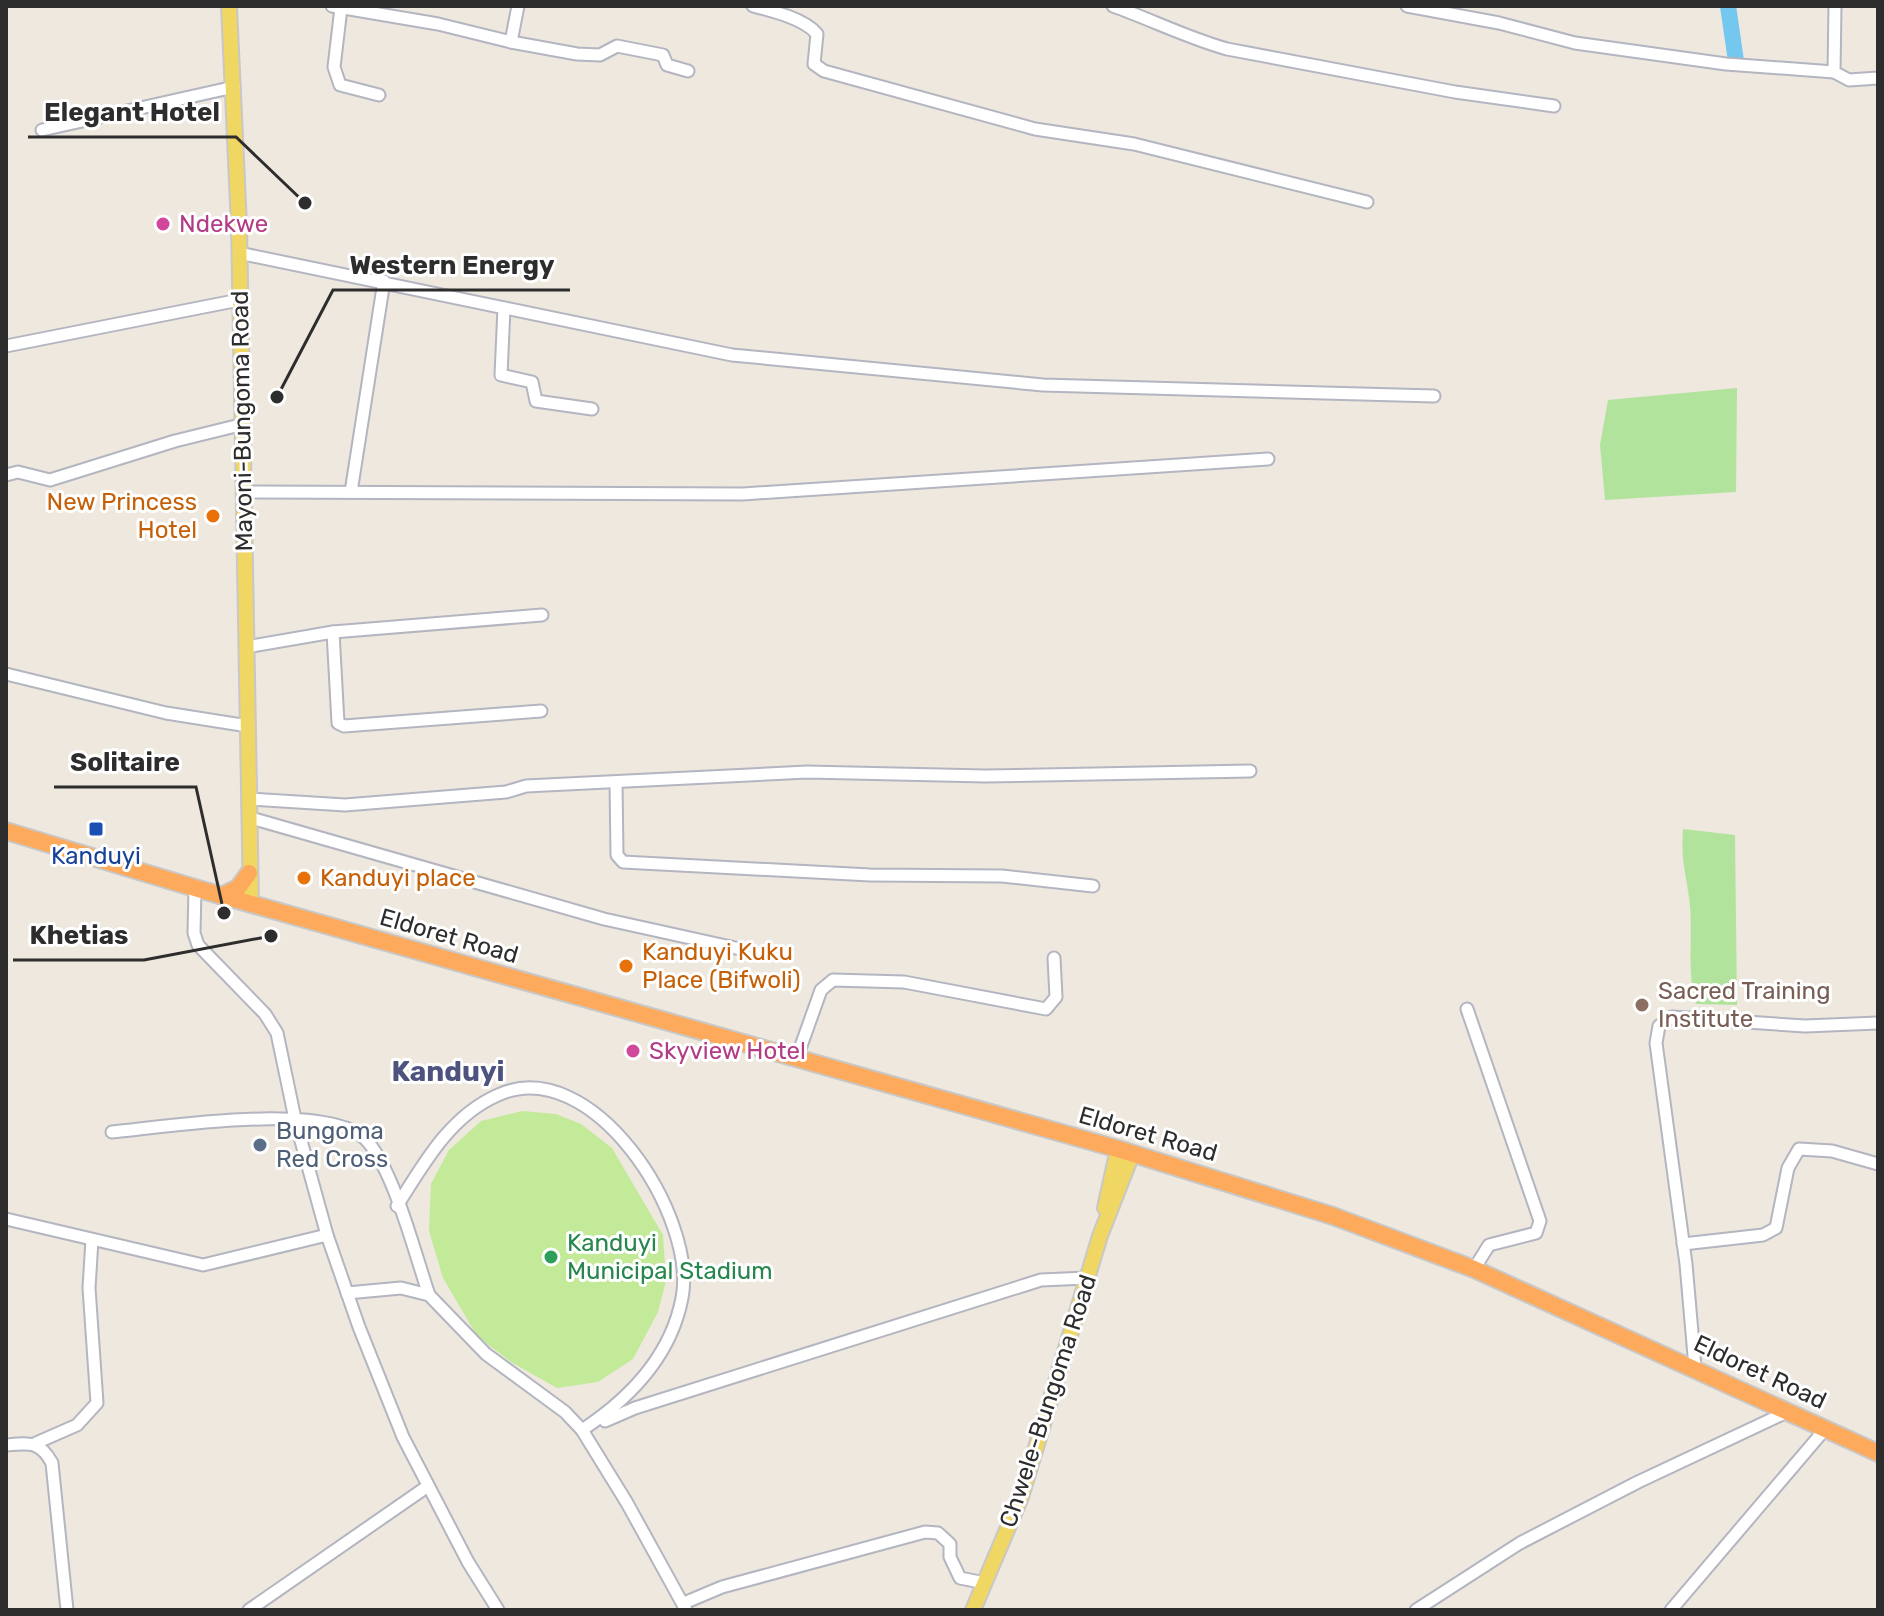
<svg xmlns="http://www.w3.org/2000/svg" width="1884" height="1616" font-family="Rubik,sans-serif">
	<rect width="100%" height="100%" fill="#eee8df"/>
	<g fill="#b1e39d">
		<path d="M 1737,388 L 1736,492 L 1605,500 L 1600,445 L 1608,400 Z"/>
		<path d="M 1683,829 L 1735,835 L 1737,1005 L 1696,1004 C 1686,970 1694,933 1689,897 C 1685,868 1681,860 1683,829 Z"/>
	</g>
	<path fill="#c3ea99" d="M 522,1111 L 556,1114 L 581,1124 L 612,1148 L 663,1235 L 666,1281 L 658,1312 L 633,1359 L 598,1382 L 557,1388 L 511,1362 L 477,1336 L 443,1278 L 429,1231 L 431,1184 L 449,1150 L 481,1121 Z"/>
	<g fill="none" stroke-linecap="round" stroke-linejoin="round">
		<path stroke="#74c7ee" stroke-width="16" d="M 1728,6 L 1736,61"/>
		<defs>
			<g id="minor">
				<path d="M 332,6 L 438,24 L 511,42 L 518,6"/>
				<path d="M 753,6 C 773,11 805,19 817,34 L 814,64 L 824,71 L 1035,129 L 1134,144 L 1367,202"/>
				<path d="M 1113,6 C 1152,20 1188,38 1227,49 L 1455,92 L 1554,106"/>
				<path d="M 1407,6 L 1499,23 L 1575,43 L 1726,64 L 1834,72"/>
				<path d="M 1835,6 L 1834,72 L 1849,80 L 1878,78"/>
				<path d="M 341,8 L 334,67 L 340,85 L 379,95"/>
				<path d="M 511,42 L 577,54 L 600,55 L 617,46 L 663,55 L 667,65 L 688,71"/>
				<path d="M 42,130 L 234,87"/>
				<path d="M 239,253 L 732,355 L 1043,385 L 1434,396"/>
				<path d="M 504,308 L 501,375 L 532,382 L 536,401 L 592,409"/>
				<path d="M 6,346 L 239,300"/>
				<path d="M 6,475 L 18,472 L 50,480 L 175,441 L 240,425"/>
				<path d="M 243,492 L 743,494 L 1268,459"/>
				<path d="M 351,492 L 384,281"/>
				<path d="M 333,632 L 338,723 L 344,726 L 541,711"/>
				<path d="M 246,647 L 333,632 L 542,615"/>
				<path d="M 6,674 L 166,713 L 248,726"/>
				<path d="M 616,783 L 617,855 L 623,862 L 870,875 L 1002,876 L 1093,886"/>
				<path d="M 249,799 L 345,805 L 506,792 L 526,786 L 807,772 L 985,776 L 1250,771"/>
				<path d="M 251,818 L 604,919 L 740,949"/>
				<path d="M 195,888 L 194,933 L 198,945 L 265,1014 L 277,1033 L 295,1119 L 327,1235 L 359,1327 L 403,1437 L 468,1562 L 498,1610"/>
				<path d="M 1467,1009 L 1540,1221 L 1536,1233 L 1489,1245 L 1474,1269"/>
				<path d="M 796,1060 L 821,990 L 833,980 L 904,982 L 1046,1009 L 1056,997 L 1054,958"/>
				<path d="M 112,1132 C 166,1127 333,1100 368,1142 C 395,1174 415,1254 429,1295"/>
				<path d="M 397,1206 C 424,1163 450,1116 498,1095 C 592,1052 698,1217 682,1298 C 671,1356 629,1399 582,1430"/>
				<path d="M 6,1219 L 203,1265 L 327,1235"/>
				<path d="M 1683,1244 L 1763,1235 L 1776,1228 L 1788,1168 L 1799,1149 L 1832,1151 L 1878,1164"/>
				<path d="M 347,1293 L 401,1288 L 429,1295 L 486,1354 L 565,1412 L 582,1430 L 627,1503 L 686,1610"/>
				<path d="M 1695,1367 L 1686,1264 L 1656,1043 L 1659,1026 L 1672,1017 L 1805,1026 L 1878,1023"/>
				<path d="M 605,1421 L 635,1408 L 1041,1280 L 1087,1278"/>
				<path d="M 36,1443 L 77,1425 L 97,1403 L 89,1288 L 92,1240"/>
				<path d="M 6,1445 C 30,1443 40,1441 52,1463 L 67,1610"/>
				<path d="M 684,1603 L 722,1587 L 925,1532 L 938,1533 L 950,1544 L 950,1557 L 960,1578 L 985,1583"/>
				<path d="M 249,1610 L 428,1486"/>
				<path d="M 1416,1610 L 1520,1543 L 1638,1482 L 1789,1411"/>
				<path d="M 1671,1610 L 1826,1428"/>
			</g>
			<g id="major">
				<path d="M 229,6 L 239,226 L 251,903"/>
				<path d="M 1105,1208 L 1118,1149"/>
				<path d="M 973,1610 L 1021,1497 L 1100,1236 L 1132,1154"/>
			</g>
			<g id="highway">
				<path d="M 6,831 L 195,888 L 1118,1149 L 1333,1216 L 1474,1269 L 1878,1453"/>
				<path d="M 222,896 L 238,888 L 249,873"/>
			</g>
		</defs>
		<use href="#minor" stroke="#b3b5c0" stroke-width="15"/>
		<use href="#major" stroke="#c8c8c8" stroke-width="18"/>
		<use href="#highway" stroke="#c8c8c8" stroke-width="20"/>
		<use href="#minor" stroke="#fff" stroke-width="11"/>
		<use href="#major" stroke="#f0d662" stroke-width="14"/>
		<use href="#highway" stroke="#fdaa5c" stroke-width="16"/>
	</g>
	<g fill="#d1479c" stroke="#fff" stroke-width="3">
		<circle cx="163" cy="224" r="8"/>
		<circle cx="633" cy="1051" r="8"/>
	</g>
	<g fill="#e8710a" stroke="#fff" stroke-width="3">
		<circle cx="213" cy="516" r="8"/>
		<circle cx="304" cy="878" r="8"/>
		<circle cx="626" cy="966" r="8"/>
	</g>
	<rect fill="#1a4fb4" stroke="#fff" stroke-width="3" x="88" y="821" width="16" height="16" rx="4"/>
	<circle fill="#8d6e63" stroke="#fff" stroke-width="3" cx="1642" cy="1005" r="8"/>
	<circle fill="#5c6f8a" stroke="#fff" stroke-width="3" cx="260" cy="1145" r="8"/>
	<circle fill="#2e9e5b" stroke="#fff" stroke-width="3" cx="551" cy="1257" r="8"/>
	<g text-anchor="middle" stroke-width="6" stroke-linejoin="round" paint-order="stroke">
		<g font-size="24" fill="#b23c85" stroke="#fff" text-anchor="start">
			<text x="179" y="232">Ndekwe</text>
			<text x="649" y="1059">Skyview Hotel</text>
		</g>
		<g font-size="24" fill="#2d2d2d" stroke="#fff">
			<text transform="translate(242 421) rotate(-91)" y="8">Mayoni-Bungoma Road</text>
			<text transform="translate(449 936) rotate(16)" y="8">Eldoret Road</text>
			<text transform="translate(1148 1134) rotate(16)" y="8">Eldoret Road</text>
			<text transform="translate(1760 1372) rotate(25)" y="8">Eldoret Road</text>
			<text transform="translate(1048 1401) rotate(-72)" y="8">Chwele-Bungoma Road</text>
		</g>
		<g font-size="24" fill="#c56008" stroke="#fff" text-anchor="start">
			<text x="197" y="510" text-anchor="end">New Princess<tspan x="197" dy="28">Hotel</tspan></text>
			<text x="320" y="886">Kanduyi place</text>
			<text x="642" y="960">Kanduyi Kuku<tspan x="642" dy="28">Place (Bifwoli)</tspan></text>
		</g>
		<g font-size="24" fill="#164399" stroke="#fff">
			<text x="96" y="864">Kanduyi</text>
		</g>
		<g font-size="24" fill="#785e54" stroke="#fff" text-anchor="start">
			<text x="1658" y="999">Sacred Training<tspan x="1658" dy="28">Institute</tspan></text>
		</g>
		<g font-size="24" fill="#4e5e75" stroke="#fff" text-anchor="start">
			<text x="276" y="1139">Bungoma<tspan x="276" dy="28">Red Cross</tspan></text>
		</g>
		<g font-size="24" fill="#27864d" stroke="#fff" text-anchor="start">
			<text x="567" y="1251">Kanduyi<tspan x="567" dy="28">Municipal Stadium</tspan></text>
		</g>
		<g font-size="28" font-weight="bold" fill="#4d537e" stroke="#fff">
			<text x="448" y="1081">Kanduyi</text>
		</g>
	</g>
	<path fill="none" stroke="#2d2d2d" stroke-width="3" d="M305 203L236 137H28M277 397L333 290H570M224 913L196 787H54M271 936L144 960H13"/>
	<g fill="#2d2d2d" stroke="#fff" stroke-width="3">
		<circle cx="305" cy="203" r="8"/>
		<circle cx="277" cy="397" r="8"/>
		<circle cx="224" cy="913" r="8"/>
		<circle cx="271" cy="936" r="8"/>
	</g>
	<g font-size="26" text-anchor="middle" font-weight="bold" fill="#2d2d2d" stroke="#fff" stroke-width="6" stroke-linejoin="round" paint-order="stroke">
		<text x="132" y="121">Elegant Hotel</text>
		<text x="452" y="274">Western Energy</text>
		<text x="125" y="771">Solitaire</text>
		<text x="79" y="944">Khetias</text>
	</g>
	<rect width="1884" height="1616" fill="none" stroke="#2d2d2d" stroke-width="16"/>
</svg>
